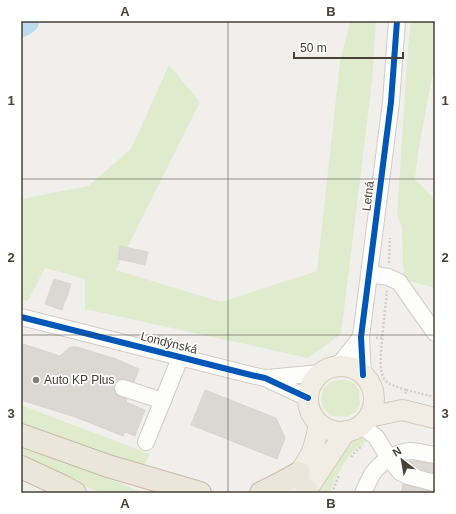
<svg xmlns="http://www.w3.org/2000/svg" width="456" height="514" font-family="Arial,sans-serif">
	<rect width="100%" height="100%" fill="#f1efec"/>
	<g fill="#dfebcd">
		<path d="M 350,21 L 376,21 L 372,82 L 341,334 L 308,358 L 85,309 L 85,279 L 45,268 L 28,301 L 21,299 L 21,199 L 88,186 L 131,149 L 169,65 L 200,102 L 116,270 L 221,302 L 317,271 L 340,62 Z"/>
		<path d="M 411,21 L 433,21 L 433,72 L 418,153 L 415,179 L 433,198 L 435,202 L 435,288 L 405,280 L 403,264 L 402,227 L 397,216 L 408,47 Z"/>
		<path d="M 339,380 L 346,380 L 354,383 L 359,390 L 360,404 L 356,411 L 347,417 L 333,416 L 323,409 L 321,400 L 323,389 L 330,382 Z"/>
		<path d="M 21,405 L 34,410 L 150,454 L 143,466 L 21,427 Z"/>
		<path d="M 357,436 L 368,440 C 363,444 357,447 353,452 C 342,464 335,478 330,493 L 315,493 L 349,439 Z"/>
		<path d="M 21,447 L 92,472 L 144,493 L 100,493 L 21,454 Z"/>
	</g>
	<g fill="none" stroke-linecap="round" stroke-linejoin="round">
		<path stroke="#bddbee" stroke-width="26" d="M 21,24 L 26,21"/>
	</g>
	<g fill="#dbd8d4" stroke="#d9d6d2">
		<path d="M 120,246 L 148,252 L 145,265 L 118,259 Z"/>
		<path d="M 54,279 L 71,284 L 66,300 L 65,300 L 62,310 L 45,304 Z"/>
		<path d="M 23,344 L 60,356 L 70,347 L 77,347 L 116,359 L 139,369 L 134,382 L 126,379 L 121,379 L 116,381 L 114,385 L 114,390 L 116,394 L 120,397 L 127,399 L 126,402 L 145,410 L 135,436 L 125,432 L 123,436 L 75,417 L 21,400 L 21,351 Z"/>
		<path d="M 205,390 L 276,418 L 285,438 L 277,459 L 191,425 Z"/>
		<path d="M 409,461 L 415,461 L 435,464 L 435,473 L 411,467 L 407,465 Z"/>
		<path d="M 403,484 L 435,492 L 435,493 L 401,493 Z"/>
	</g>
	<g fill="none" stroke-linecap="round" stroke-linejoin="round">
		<defs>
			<g id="minor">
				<path d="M 369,274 L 388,277 L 399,282 L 435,333"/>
				<path d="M 21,317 L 251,375 L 265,378 L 308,398"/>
				<path d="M 338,366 L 361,337"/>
				<path d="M 363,375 L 361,337 L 391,102 L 397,21"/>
				<path d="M 267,378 L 321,373"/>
				<path d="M 123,388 L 163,401"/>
				<path d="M 361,425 L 376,437 L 389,458 L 400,472 L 408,476 L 435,483"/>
				<path d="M 146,442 L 180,358"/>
				<path d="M 363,493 C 366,487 369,479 373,473 C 381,462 396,452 410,451 C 418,451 427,454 435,455"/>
			</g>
			<g id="major">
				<circle cx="341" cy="399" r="33"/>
				<path d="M 369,417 L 402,410 L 435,418"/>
				<path d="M 289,486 C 297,476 305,466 311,454 C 315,445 317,434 319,424"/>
				<path d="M 305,493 L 346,431"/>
			</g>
			<g id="highway">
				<path d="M 21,435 L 108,466 L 200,493"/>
				<path d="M 21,467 L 62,486 L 75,493"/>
				<path d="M 307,490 L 307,493"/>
				<path d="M 261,493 L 281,483 L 299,473"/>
			</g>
		</defs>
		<use href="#minor" stroke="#cfcdc9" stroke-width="18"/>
		<use href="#major" stroke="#d3cbba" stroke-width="22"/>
		<use href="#highway" stroke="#c8bba8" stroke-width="24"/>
		<g stroke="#d1cfcc" stroke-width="2.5" stroke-dasharray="2 2" stroke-linecap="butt">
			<path d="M 389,263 L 390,238"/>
			<path d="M 376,338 L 382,338 L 387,291"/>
			<path d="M 382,338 C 382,350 377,372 386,381 C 391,386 399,387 406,390 L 405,395"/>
			<path d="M 406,390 L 435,397"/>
			<path d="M 351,457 L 359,448 L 363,446"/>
			<path d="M 332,493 L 339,475"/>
		</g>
		<use href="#minor" stroke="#fdfdfc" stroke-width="16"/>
		<use href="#major" stroke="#f1ece4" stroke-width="20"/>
		<use href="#highway" stroke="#ece6da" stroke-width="22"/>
		<defs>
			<g id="cycleway">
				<path d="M 21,317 L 251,375 L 265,378 L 308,398"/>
				<path d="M 363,375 L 361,337 L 391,102 L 397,21"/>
			</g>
		</defs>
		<use href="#cycleway" stroke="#fff" stroke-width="8"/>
		<use href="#cycleway" stroke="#0057b8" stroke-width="6"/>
	</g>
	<path fill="none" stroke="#474137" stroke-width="1" stroke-opacity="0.55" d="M 228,21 L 228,493M 21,179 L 435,179M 21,335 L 435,335"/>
	<circle fill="#827e76" stroke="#fff" stroke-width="1.5" cx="36" cy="380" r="4"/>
	<g text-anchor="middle" stroke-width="3.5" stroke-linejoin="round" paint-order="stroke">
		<g font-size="12" fill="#474137" stroke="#fff">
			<text transform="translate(368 196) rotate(-83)" y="4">Letná</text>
			<text transform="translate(169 343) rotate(14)" y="4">Londýnská</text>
		</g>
		<g font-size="12" fill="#474137" stroke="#fff" text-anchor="start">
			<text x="44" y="384">Auto KP Plus</text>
		</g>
	</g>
	<rect width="456" height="514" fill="none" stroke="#ffffff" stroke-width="44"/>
	<g transform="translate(402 460) rotate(329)" stroke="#ffffff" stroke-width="3" paint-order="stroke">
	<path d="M0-3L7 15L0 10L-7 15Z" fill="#474137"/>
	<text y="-6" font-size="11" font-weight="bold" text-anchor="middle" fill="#474137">N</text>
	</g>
	<path d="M294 52v6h109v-6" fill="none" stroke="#474137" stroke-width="2"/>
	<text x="300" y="52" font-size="12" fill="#474137" stroke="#ffffff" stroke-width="3" paint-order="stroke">50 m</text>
	<rect x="22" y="22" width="412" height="470" fill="none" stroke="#474137" stroke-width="1.5"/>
	<g font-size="13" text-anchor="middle" font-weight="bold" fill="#474137">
		<text x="125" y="16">A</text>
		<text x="331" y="16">B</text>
		<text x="11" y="105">1</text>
		<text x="445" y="105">1</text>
		<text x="11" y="262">2</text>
		<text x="445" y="262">2</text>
		<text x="11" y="418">3</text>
		<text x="445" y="418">3</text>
		<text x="125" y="508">A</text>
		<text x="331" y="508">B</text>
	</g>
</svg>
